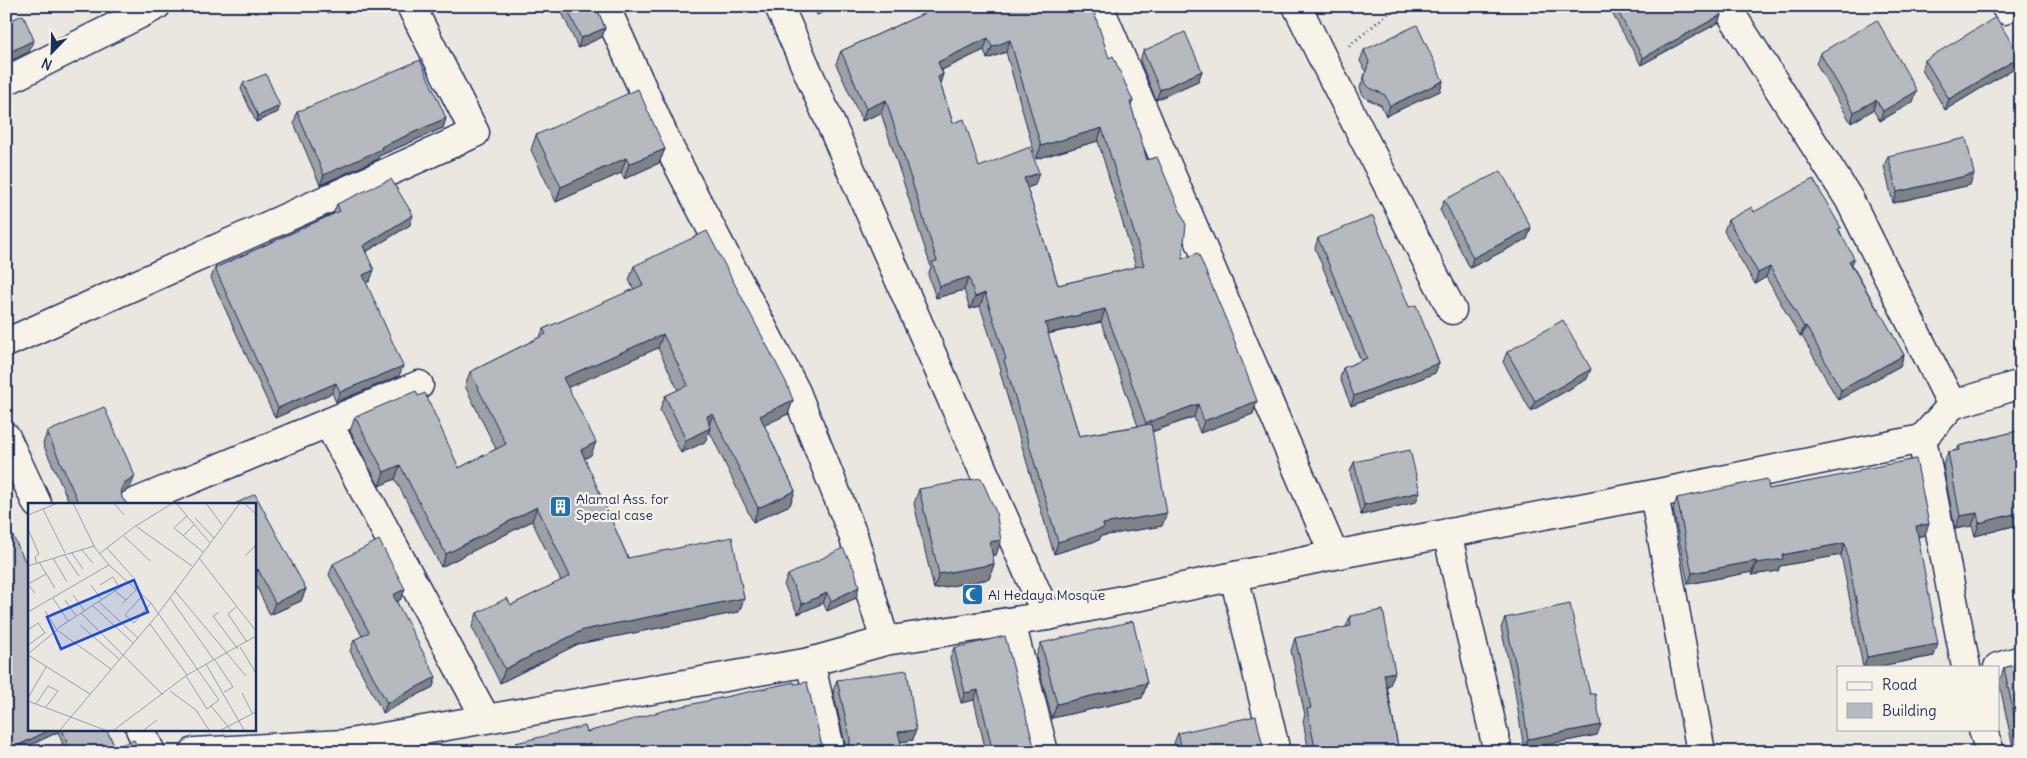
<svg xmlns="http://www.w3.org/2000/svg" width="2027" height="758" font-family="Delius,sans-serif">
	<rect width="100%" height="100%" fill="#eae7e0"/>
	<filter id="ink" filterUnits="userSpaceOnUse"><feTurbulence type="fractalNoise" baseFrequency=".02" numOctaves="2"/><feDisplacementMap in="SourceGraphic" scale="10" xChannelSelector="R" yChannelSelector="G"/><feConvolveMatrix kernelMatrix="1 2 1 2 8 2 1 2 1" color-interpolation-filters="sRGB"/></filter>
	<g filter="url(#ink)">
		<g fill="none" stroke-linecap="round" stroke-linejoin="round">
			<defs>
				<path id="service" d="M 1999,6 L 2005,15"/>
				<g id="minor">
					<path d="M 605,6 L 671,151 L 796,392 L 853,535 L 885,641"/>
					<path d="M 779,6 L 1047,616"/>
					<path d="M 1099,6 L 1334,555"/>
					<path d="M 1297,6 L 1326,65 L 1452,310"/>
					<path d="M 6,81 L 156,6"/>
					<path d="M 6,343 L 475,133 L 411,6"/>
					<path d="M 1952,405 L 2021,384"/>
					<path d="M 328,423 L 485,717"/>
					<path d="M 6,437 L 37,504"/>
					<path d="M 1922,439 L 1966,667"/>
					<path d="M 1654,494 L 1701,752"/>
					<path d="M 132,504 L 419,385"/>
					<path d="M 1447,533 L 1498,752"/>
					<path d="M 1234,576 L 1276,752"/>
					<path d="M 1011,623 L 1044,752"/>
					<path d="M 810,662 L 831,752"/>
					<path d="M 1998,667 L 2021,660"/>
					<path d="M 140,729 L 151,752"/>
					<path d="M 1983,729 L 1990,752"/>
					<path d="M 194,752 L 344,744 L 810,662 L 885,641 L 1047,616 L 1334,555 L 1654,494 L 1922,439 L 1952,405 L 1849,199 L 1726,6"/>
				</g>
			</defs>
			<use href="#service" stroke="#1b2f5e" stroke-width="21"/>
			<use href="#minor" stroke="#1b2f5e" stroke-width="31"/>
			<path stroke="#1b2f5e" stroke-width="3" stroke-dasharray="1 4" stroke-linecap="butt" d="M 1349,46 L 1397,6"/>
			<use href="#service" stroke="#f7f3e8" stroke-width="18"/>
			<use href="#minor" stroke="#f7f3e8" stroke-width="28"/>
		</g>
		<g fill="#9da0a4" stroke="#1b2f5e" fill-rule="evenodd">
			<path d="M 325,6 L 344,6 L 328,13 Z"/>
			<path d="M 559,6 L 596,6 L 605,28 L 602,37 L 578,48 Z"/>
			<path d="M 813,6 L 837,6 L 817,15 Z"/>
			<path d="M 941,6 L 1109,58 L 1133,101 L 1131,106 L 1147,160 L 1182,259 L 1253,414 L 1200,433 L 1194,417 L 1152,432 L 1162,526 L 1101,536 L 1099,540 L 1054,554 L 1000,372 L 1001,370 L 980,306 L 970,309 L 964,290 L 936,298 L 928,275 L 931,267 L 881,113 L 862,121 L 836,64 L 841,51 ZM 984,50 L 987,59 L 1006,52 L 1036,159 L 1098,141 L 1136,267 L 1058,285 L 1027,188 L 1035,185 L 979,167 L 953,123 L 940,83 L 943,74 L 942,70 ZM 1101,322 L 1138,426 L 1079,436 L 1048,334 Z"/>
			<path d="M 1608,6 L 1715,6 L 1721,15 L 1718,23 L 1641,65 Z"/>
			<path d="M 1364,50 L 1443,81 L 1440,91 L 1386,116 L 1381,105 L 1367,99 L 1362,94 L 1360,87 L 1366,72 L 1360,61 Z"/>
			<path d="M 1143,51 L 1202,71 L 1198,81 L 1156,100 L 1140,61 Z"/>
			<path d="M 1820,53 L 1913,102 L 1880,121 L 1873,110 L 1851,123 L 1816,63 Z"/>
			<path d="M 2020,57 L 2016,67 L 1945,110 L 1922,70 L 1925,60 Z"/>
			<path d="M 243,83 L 278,112 L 256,122 L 241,89 Z"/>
			<path d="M 297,112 L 446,118 L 443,128 L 379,156 L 378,159 L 320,185 L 294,123 Z"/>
			<path d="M 536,135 L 665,149 L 659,163 L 624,179 L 621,173 L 556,202 L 531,150 Z"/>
			<path d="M 1888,156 L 1970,185 L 1893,203 L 1884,166 Z"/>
			<path d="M 1444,200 L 1531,228 L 1527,239 L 1470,268 L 1440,210 Z"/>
			<path d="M 337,204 L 410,225 L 366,252 L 370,281 L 366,282 L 399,376 L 336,402 L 332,393 L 275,418 L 211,278 L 215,268 L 333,214 Z"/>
			<path d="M 1754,212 L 1840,231 L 1852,265 L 1904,355 L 1900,366 L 1838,400 L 1802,336 L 1800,337 L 1766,277 L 1755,284 L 1724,231 L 1728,220 Z"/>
			<path d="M 1318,238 L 1409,307 L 1439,363 L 1435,373 L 1351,406 L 1340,378 L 1343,368 L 1361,361 L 1315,248 Z"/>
			<path d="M 634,266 L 793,400 L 788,414 L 764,425 L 795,491 L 790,505 L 753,522 L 709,430 L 705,442 L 681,453 L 660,410 L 665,396 L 678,390 L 658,348 L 567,387 L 591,455 L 584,459 L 628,558 L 744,598 L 739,612 L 578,644 L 500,683 L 472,627 L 477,613 L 511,605 L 561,581 L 532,521 L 441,567 L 395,479 L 379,486 L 350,431 L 355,417 L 418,396 L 459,468 L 496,449 L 465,386 L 470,372 L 540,337 L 543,329 L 634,290 L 629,280 Z"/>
			<path d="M 1507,352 L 1587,379 L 1531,411 L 1503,362 Z"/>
			<path d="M 2021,430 L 2021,524 L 1975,536 L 1972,526 L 1955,529 L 1943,465 L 1948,452 L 1957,450 L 1959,446 Z"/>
			<path d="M 47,432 L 130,488 L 121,494 L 122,498 L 127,504 L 70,504 L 43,444 Z"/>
			<path d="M 1354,462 L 1416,502 L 1361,515 L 1350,472 Z"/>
			<path d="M 1859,470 L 1925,535 L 1918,537 L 1934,656 L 1874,667 L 1863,667 L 1841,555 L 1780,566 L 1778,571 L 1752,575 L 1752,572 L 1688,584 L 1673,509 L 1677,498 L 1769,489 L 1858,473 Z"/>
			<path d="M 919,489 L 1001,540 L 996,555 L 992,555 L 994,564 L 989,579 L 934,589 L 914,504 Z"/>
			<path d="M 254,504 L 306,589 L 301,601 L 270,615 L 254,581 Z"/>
			<path d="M 333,564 L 401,599 L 397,602 L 433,687 L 383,713 L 350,651 L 354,640 L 362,636 L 329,575 Z"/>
			<path d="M 788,575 L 856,598 L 827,611 L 823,603 L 798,614 L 784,585 Z"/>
			<path d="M 1350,616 L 1390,685 L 1387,685 L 1399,752 L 1309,752 L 1303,721 L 1305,715 L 1291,651 L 1295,638 L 1346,627 Z"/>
			<path d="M 1505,618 L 1597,735 L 1524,749 L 1514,685 L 1501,628 Z"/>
			<path d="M 1041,643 L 1147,683 L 1142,698 L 1052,718 L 1036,657 Z"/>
			<path d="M 954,648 L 1035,752 L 986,752 L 974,700 L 961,703 L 950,658 Z"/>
			<path d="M 2021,663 L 2021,752 L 2014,752 L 1999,682 L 2004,668 Z"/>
			<path d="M 837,680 L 913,740 L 900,742 L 903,752 L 846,752 L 846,748 L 833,691 Z"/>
			<path d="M 794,684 L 821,742 L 824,749 L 829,752 L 513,752 L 516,743 L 587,732 Z"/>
			<path d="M 29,729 L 106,729 L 115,747 L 140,752 L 66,752 L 58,732 L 16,752 L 6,752 Z"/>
			<path d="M 1178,733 L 1264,752 L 1176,752 L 1174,743 Z"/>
		</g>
		<g fill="#7f8286" stroke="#1b2f5e">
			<path d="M 331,6 L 344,6 L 328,13 Z"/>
			<path d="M 820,6 L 837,6 L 817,15 Z"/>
			<path d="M 1721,15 L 1718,23 L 1641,65 L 1643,58 Z"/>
			<path d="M 605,28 L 602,37 L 578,48 L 581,38 Z"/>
			<path d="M 988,38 L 984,50 L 933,74 L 938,62 Z"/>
			<path d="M 34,40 L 29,52 L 6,63 L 6,54 Z"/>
			<path d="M 1010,40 L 1006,52 L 987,59 L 992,47 Z"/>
			<path d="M 2020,57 L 2016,67 L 1945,110 L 1949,99 Z"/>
			<path d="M 1202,71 L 1198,81 L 1156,100 L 1160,90 Z"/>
			<path d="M 943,74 L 939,87 L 938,77 Z"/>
			<path d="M 1443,81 L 1440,91 L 1386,116 L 1390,106 Z"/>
			<path d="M 1917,91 L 1913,102 L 1880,121 L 1883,111 Z"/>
			<path d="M 886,100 L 881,113 L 862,121 L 866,109 Z"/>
			<path d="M 1876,100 L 1873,110 L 1851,123 L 1854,112 Z"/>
			<path d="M 280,106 L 278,112 L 256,122 L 258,116 Z"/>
			<path d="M 446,118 L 443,128 L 379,156 L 378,159 L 320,185 L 324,175 L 381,147 Z"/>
			<path d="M 1102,128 L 1098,141 L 1036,159 L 1041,146 Z"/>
			<path d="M 12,147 L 7,161 L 6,162 L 6,150 Z"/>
			<path d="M 665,149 L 659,163 L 624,179 L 629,164 Z"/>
			<path d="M 626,158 L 621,173 L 556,202 L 561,187 Z"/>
			<path d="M 1039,173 L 1035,185 L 1019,191 L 1024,178 Z"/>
			<path d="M 1974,174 L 1970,185 L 1893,203 L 1897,192 Z"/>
			<path d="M 413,215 L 410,225 L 359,256 L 363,246 Z"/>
			<path d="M 1531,228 L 1527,239 L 1470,268 L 1473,258 Z"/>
			<path d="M 1854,258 L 1851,268 L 1849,261 Z"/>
			<path d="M 1770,267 L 1766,277 L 1755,284 L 1758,273 Z"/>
			<path d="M 374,270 L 370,281 L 359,285 L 363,275 Z"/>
			<path d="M 969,277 L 964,290 L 936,298 L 940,286 Z"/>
			<path d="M 985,293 L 980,306 L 970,309 L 975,297 Z"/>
			<path d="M 1105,309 L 1101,322 L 1041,335 L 1045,323 Z"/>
			<path d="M 1806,326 L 1802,336 L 1800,337 L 1804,327 Z"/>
			<path d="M 663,334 L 658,348 L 558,392 L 563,378 Z"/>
			<path d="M 1904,355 L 1900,366 L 1838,400 L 1841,390 Z"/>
			<path d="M 1439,363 L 1435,373 L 1351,406 L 1354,396 Z"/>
			<path d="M 403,366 L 399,376 L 336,402 L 340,392 Z"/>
			<path d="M 1591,369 L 1587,379 L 1531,411 L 1535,401 Z"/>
			<path d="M 336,383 L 332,393 L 275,418 L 278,408 Z"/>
			<path d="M 793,400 L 788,414 L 755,430 L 760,416 Z"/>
			<path d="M 1257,401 L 1253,414 L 1200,433 L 1204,421 Z"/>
			<path d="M 1198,404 L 1194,417 L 1142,435 L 1146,423 Z"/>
			<path d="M 713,414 L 708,428 L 707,416 Z"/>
			<path d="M 710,428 L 705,442 L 681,453 L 686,440 Z"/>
			<path d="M 596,442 L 591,455 L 576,464 L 581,450 Z"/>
			<path d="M 400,465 L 395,479 L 379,486 L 384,472 Z"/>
			<path d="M 135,476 L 130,488 L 119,495 L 124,483 Z"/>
			<path d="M 795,491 L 790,505 L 753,522 L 758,508 Z"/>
			<path d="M 1420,492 L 1416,502 L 1361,515 L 1364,505 Z"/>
			<path d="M 537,507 L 532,521 L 441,567 L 446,554 Z"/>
			<path d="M 2021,512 L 2021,524 L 1975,536 L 1979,523 Z"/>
			<path d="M 1167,513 L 1162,526 L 1101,536 L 1099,540 L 1054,554 L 1058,542 L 1103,524 Z"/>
			<path d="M 1977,513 L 1972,526 L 1955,529 L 1960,516 Z"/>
			<path d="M 1929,524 L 1925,535 L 1912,538 L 1916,526 Z"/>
			<path d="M 1001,540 L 996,555 L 985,557 L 990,542 Z"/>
			<path d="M 1845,543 L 1841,555 L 1780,566 L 1778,571 L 1752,575 L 1757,563 L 1782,555 Z"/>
			<path d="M 1756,561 L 1752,572 L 1688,584 L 1692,573 Z"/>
			<path d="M 994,564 L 989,579 L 934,589 L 939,574 Z"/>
			<path d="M 258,569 L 254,581 L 254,571 Z"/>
			<path d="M 859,587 L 856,598 L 827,611 L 831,601 Z"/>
			<path d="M 306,589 L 301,601 L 270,615 L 275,603 Z"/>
			<path d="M 405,589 L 401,599 L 390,605 L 393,595 Z"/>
			<path d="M 827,593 L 823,603 L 798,614 L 802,604 Z"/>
			<path d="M 744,598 L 739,612 L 578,644 L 500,683 L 505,669 L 583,630 Z"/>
			<path d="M 1938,644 L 1934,656 L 1874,667 L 1864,667 L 1867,657 Z"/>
			<path d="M 1395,672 L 1390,685 L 1380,687 L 1384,674 Z"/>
			<path d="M 436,677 L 433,687 L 383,713 L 387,703 Z"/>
			<path d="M 1147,683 L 1142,698 L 1052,718 L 1057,704 Z"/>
			<path d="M 978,690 L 974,700 L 961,703 L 965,693 Z"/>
			<path d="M 1601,725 L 1597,735 L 1524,749 L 1528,739 Z"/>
			<path d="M 52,729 L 59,729 L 58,732 L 16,752 L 6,752 L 6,751 Z"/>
			<path d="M 916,730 L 913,740 L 894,743 L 898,732 Z"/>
			<path d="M 2020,743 L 2021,752 L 2017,752 Z"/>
		</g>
		<g fill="#b6babf" stroke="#1b2f5e" fill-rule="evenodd">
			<path d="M 566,6 L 596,6 L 605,28 L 581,38 Z"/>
			<path d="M 941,6 L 1092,6 L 1109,58 L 1113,56 L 1133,101 L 1130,102 L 1147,160 L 1157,157 L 1186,225 L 1182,259 L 1198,253 L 1230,329 L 1257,401 L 1204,421 L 1198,404 L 1146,423 L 1105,309 L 1045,323 L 1079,436 L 1151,424 L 1167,513 L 1103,524 L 1104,528 L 1058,542 L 1004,360 L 1006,359 L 985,293 L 975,297 L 969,277 L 940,286 L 932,262 L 937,261 L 886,100 L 866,109 L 841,51 ZM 988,38 L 992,47 L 1010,40 L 1041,146 L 1102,128 L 1144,265 L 1058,285 L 1024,178 L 1039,173 L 1030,147 L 979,167 L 964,119 L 953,123 L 938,77 L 943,74 L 938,62 Z"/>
			<path d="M 1615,6 L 1715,6 L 1721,15 L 1643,58 Z"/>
			<path d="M 23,15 L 34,40 L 6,54 L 6,22 Z"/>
			<path d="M 1996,17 L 2020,57 L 1949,99 L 1925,60 Z"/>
			<path d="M 1877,20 L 1917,91 L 1883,111 L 1876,100 L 1854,112 L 1820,53 Z"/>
			<path d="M 1417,25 L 1443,81 L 1390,106 L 1385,95 L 1370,88 L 1366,84 L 1364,77 L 1369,62 L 1364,50 Z"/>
			<path d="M 1185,32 L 1202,71 L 1160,90 L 1143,51 Z"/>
			<path d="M 420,60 L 446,118 L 381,147 L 382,149 L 324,175 L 297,112 Z"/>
			<path d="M 266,74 L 280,106 L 258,116 L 243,83 Z"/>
			<path d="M 638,89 L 665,149 L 629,164 L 626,158 L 561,187 L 536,135 Z"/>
			<path d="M 6,136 L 12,147 L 6,150 Z"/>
			<path d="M 1966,138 L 1974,174 L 1897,192 L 1888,156 Z"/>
			<path d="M 1501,171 L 1531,228 L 1473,258 L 1444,200 Z"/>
			<path d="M 391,179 L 413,215 L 363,246 L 374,270 L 363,275 L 403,366 L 340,392 L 336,383 L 278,408 L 215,268 L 340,211 L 337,204 Z"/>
			<path d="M 1813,179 L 1841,228 L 1838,229 L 1854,258 L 1849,261 L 1877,309 L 1878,308 L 1904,355 L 1841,390 L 1806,326 L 1804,327 L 1770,267 L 1758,273 L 1728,220 L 1752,207 L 1754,212 Z"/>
			<path d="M 1373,216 L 1409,307 L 1416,305 L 1439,363 L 1354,396 L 1343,368 L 1367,358 L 1318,238 Z"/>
			<path d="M 707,231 L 786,382 L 793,400 L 760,416 L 795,491 L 758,508 L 713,414 L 707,416 L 710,428 L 686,440 L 665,396 L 688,385 L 663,334 L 563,378 L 596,442 L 581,450 L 628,558 L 732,537 L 744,598 L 583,630 L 505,669 L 477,613 L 507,598 L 511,605 L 570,576 L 537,507 L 446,554 L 400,465 L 384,472 L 355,417 L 416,391 L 418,396 L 425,393 L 459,468 L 506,444 L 470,372 L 546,334 L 543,329 L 643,285 L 634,266 Z"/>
			<path d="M 1563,320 L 1591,369 L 1535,401 L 1507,352 Z"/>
			<path d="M 104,407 L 135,476 L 124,483 L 121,490 L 122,498 L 127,504 L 79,504 L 47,432 Z"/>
			<path d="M 2021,430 L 2021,512 L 1979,523 L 1977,513 L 1960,516 L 1948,452 L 1960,450 L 1959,446 Z"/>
			<path d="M 1410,450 L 1420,492 L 1364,505 L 1354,462 Z"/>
			<path d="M 1916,459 L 1929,524 L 1916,526 L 1938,644 L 1867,657 L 1845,543 L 1782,555 L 1783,559 L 1757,563 L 1756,561 L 1692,573 L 1677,498 L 1767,479 L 1769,489 L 1859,472 L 1859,470 Z"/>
			<path d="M 981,478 L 996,512 L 1001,540 L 990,542 L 994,564 L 939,574 L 919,489 Z"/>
			<path d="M 255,494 L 306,589 L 275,603 L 258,569 L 254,571 L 254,504 L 235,504 Z"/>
			<path d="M 6,522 L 29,569 L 29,729 L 52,729 L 6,751 Z"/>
			<path d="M 379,540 L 405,589 L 393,595 L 436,677 L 387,703 L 354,640 L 369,632 L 333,564 Z"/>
			<path d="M 843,548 L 855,571 L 859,587 L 831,601 L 827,593 L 802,604 L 788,575 Z"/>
			<path d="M 1570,604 L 1590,694 L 1595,694 L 1601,725 L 1528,739 L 1518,675 L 1505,618 Z"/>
			<path d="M 1383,610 L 1395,672 L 1384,674 L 1399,752 L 1316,752 L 1307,709 L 1311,708 L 1295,638 L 1351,626 L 1350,616 Z"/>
			<path d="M 1133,621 L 1147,683 L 1057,704 L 1041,643 Z"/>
			<path d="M 1005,636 L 1035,750 L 1030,752 L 993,752 L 978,690 L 965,693 L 954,648 Z"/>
			<path d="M 2021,663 L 2021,743 L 2020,743 L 2004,668 Z"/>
			<path d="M 907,670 L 916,730 L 898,732 L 903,752 L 852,752 L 852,750 L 846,752 L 850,746 L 850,738 L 837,680 Z"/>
			<path d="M 794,682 L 794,684 L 807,682 L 821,742 L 824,749 L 829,752 L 518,752 L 516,743 L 585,726 L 587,732 L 670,709 Z"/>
			<path d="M 1256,716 L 1264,752 L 1183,752 L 1178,733 Z"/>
			<path d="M 62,729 L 106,729 L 115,747 L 134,740 L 140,752 L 71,752 Z"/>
		</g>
	</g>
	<defs>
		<symbol id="building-square" viewBox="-11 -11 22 22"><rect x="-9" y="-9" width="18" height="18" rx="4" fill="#1f6fb2" stroke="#f7f3e8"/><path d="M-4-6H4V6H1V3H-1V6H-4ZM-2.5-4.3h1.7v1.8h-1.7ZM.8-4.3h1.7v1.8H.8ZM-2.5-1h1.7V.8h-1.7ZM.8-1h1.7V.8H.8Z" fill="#fff"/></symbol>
		<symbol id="mosque-square" viewBox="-11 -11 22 22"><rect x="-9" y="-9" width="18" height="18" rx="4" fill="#1f6fb2" stroke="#f7f3e8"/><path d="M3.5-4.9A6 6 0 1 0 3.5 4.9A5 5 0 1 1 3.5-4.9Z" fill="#fff"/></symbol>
	</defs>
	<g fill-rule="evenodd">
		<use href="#building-square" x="548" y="494" width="25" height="25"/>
		<use href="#mosque-square" x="960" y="582" width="25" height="25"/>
	</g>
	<g text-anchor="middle" stroke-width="4.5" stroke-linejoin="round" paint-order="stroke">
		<g font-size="14" fill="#1b2f5e" stroke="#f7f3e8" text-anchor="start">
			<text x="576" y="504">Alamal Ass. for<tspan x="576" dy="16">Special case</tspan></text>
			<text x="988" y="600">Al Hedaya Mosque</text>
		</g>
	</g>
	<g transform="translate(28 503)">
		<rect width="228" height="228" fill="#eae7e0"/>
		<path fill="none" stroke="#979dac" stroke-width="1" d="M 45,0 L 67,45 L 81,62 L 123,100 L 191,197 L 179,206 L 158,173M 86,0 L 96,12M 148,0 L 159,13 L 146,25 L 175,49M 178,0 L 194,22M 216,0 L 228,11M 15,6 L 37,50M 0,12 L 30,0M 159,13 L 182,40M 167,15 L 186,35M 109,24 L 164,63M 0,26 L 11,51 L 7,54 L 9,60M 96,33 L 122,58M 155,33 L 166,22M 79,45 L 105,74M 53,46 L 65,60M 43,49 L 55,66M 36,51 L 51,73M 71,51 L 106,24 L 145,0M 217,53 L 228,42M 25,55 L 39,79M 171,55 L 228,128M 11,59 L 27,85M 0,63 L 66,43M 63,82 L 73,96M 72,82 L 85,74 L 91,84M 86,87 L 98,97M 147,88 L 218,173M 7,90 L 0,81 L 18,71M 45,92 L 56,107M 114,93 L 97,112 L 106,120 L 123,100M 25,95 L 40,118M 142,95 L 186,157M 37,97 L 48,113M 70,98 L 110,135M 95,100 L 108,87M 64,102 L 105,140M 208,104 L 200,111 L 219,139M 17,108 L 29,127 L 83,166M 0,109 L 81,62M 191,109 L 185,113 L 210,146M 53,110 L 135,192M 122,121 L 159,172M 52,122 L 91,156M 30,125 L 99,80M 0,127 L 10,120 L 17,130 L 0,142M 212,144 L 228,170M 0,151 L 29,127M 0,152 L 62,191M 187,157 L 205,184 L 196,189M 178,161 L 216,227M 142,188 L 168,207 L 181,227M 214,190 L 224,210M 0,195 L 18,164M 0,198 L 77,227M 8,201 L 20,183 L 30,188 L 18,204M 183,203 L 203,227M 32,227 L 130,111 L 212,0M 86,227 L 159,172 L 228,133M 116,227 L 129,217M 193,227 L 228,209"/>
		<path fill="#1d4ed8" fill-opacity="0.15" stroke="#1d4ed8" stroke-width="2.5" d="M 106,77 L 120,109 L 33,146 L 19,114 Z"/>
		<rect width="228" height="228" fill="none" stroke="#1b2f5e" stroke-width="2.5"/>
	</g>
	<rect width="2027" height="758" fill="none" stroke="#f7f3e8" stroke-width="25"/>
	<rect x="12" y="12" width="2002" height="733" fill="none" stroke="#1b2f5e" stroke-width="2" filter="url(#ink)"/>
	<rect x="1837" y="666" width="162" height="65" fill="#f7f3e8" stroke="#9fa5b1"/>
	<rect x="1847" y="682" width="25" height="8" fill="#f7f3e8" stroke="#9fa5b1"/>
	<text x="1882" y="690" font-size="15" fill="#1b2f5e">Road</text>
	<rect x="1847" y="703" width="25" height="15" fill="#b6babf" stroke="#9fa5b1"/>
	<text x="1882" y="716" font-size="15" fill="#1b2f5e">Building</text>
	<g transform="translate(52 52) rotate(203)" stroke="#f7f3e8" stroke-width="4" paint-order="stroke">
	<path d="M0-4L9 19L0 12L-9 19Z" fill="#1b2f5e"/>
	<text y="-8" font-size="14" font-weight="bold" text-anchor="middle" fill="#1b2f5e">N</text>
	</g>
</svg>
